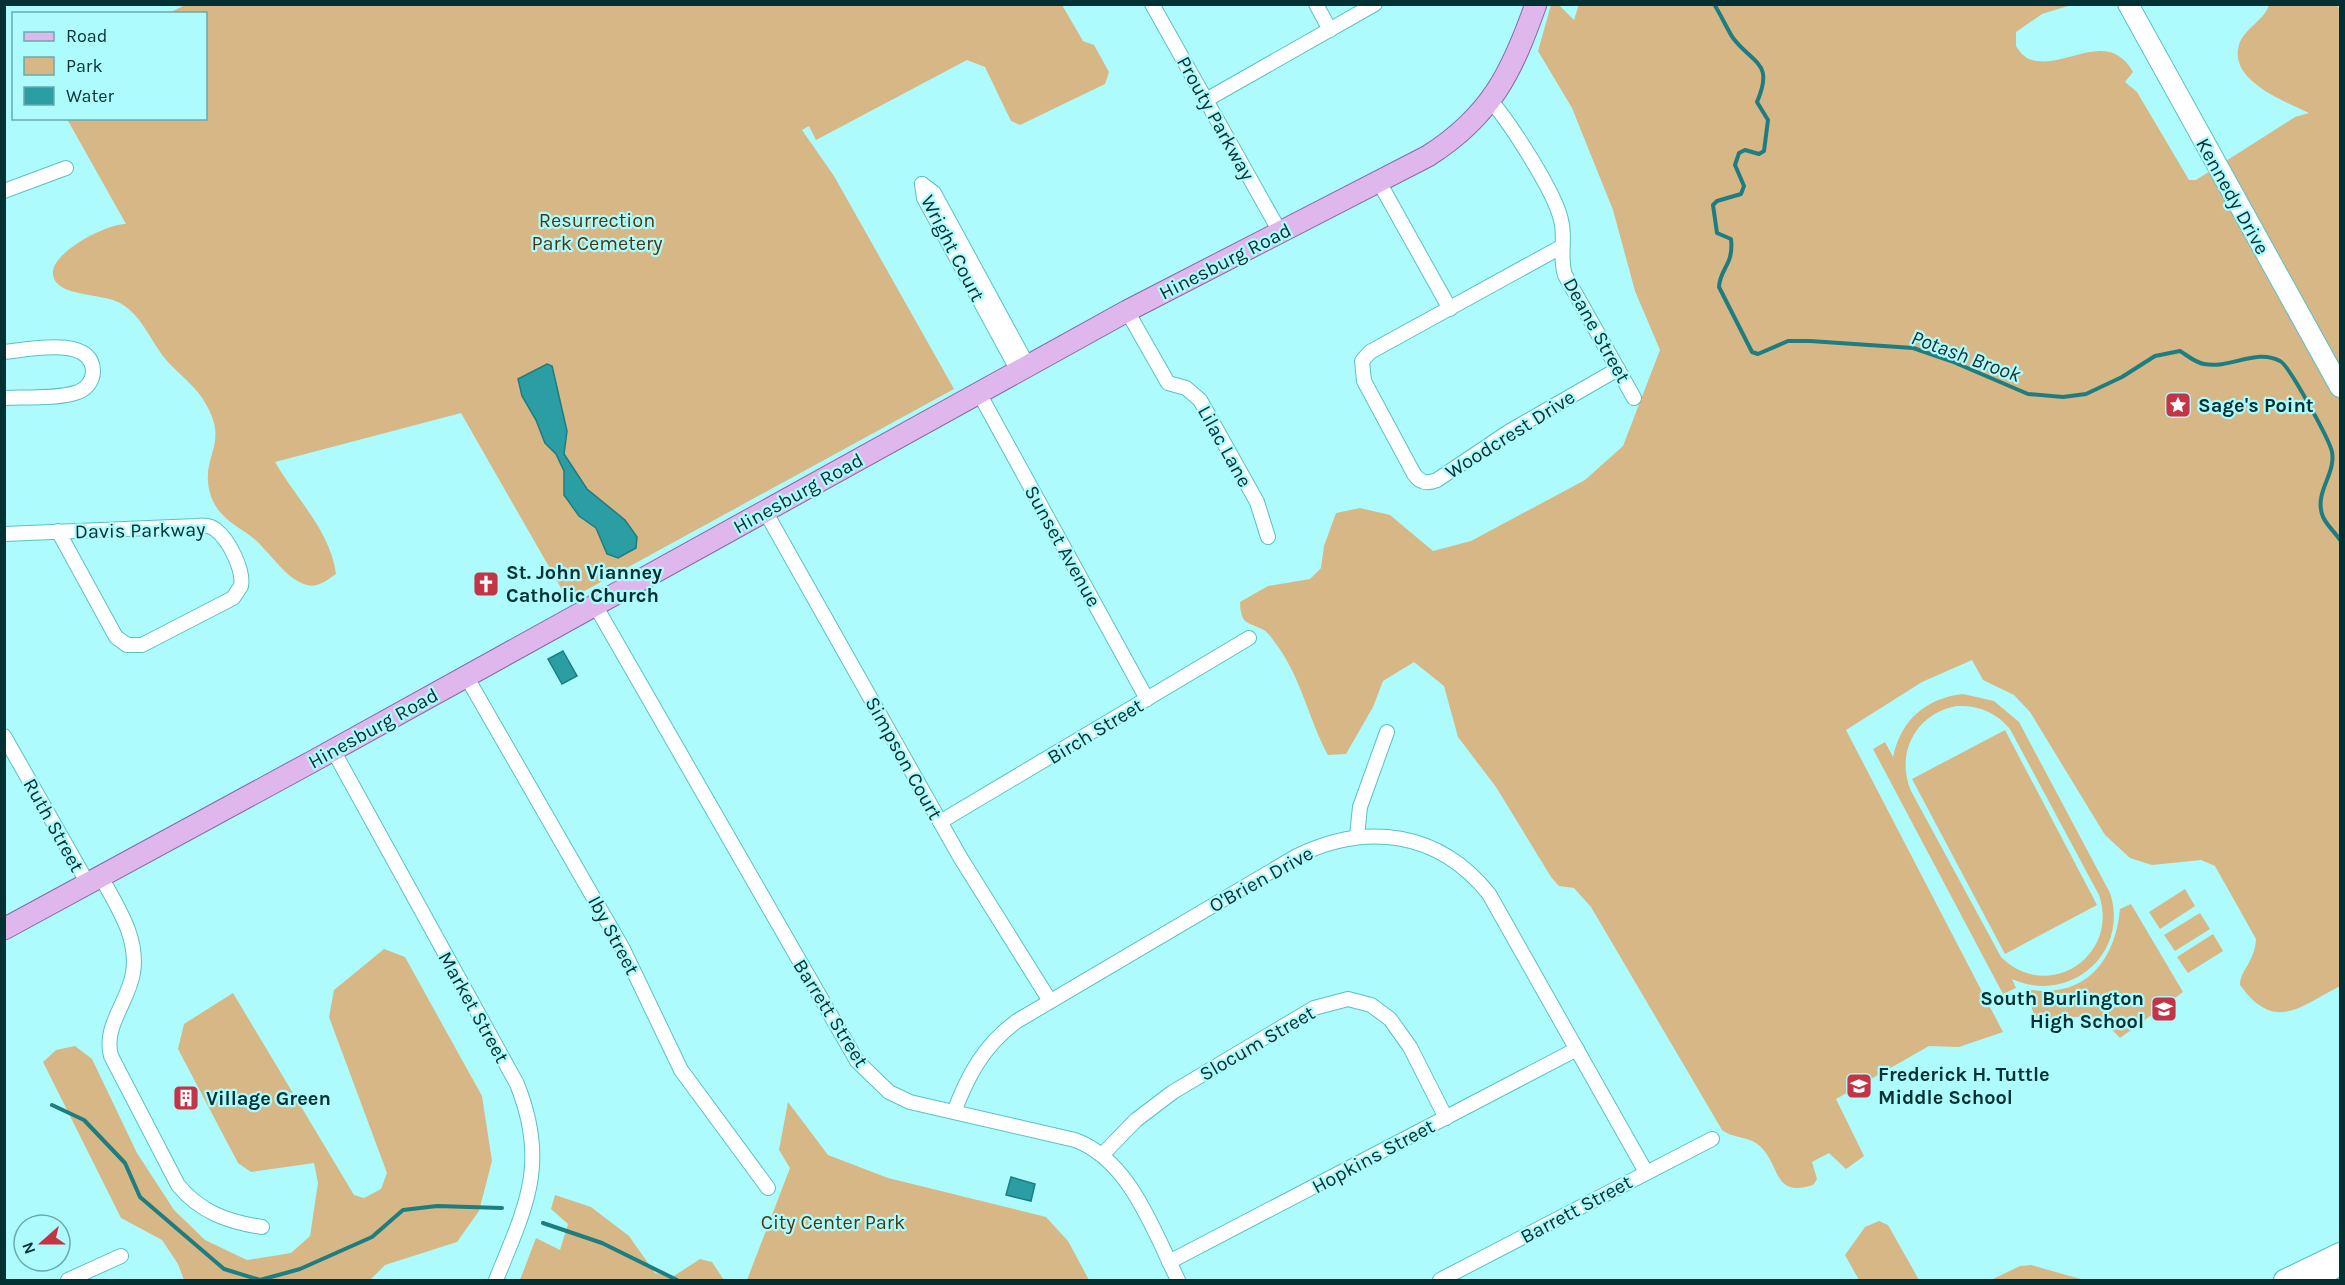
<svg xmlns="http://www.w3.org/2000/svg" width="2345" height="1285" font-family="Karla,sans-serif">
	<rect width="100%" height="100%" fill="#aefbfd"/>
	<g fill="#d7b785" fill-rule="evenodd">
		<path d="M 1579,4 L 2071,5 L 2042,14 L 2016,32 L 2016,46 C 2019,51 2024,57 2029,59 C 2064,72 2107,26 2133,72 L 2125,82 L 2137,92 L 2189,180 L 2196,180 L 2295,117 L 2309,113 C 2285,101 2225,80 2240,42 C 2246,28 2265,19 2269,5 L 2337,5 L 2340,10 L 2340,986 C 2299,1007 2275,1033 2240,985 C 2240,970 2255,962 2256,939 L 2215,866 L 2201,860 L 2152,865 L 2130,858 L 2105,835 L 2030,712 L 2014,695 L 1983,680 L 1972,660 L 1922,682 L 1846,730 L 2003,1032 L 1959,1047 L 1929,1046 L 1836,1099 L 1864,1156 L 1846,1169 L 1829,1153 L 1812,1162 L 1817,1179 L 1813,1185 C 1770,1199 1782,1161 1756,1143 C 1745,1136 1732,1138 1722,1130 L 1591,907 L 1574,888 L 1559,886 L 1551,877 L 1496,787 L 1458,737 L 1444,686 L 1414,662 L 1383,681 L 1373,707 L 1346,754 L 1328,755 C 1309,720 1302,681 1279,648 C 1275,643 1270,634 1264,630 C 1246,621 1241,625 1240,602 L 1268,586 L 1310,579 L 1321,568 L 1324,546 L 1336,513 L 1360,508 L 1390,515 L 1433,551 L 1471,541 L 1585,480 L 1623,446 L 1660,350 L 1635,291 L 1613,210 L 1572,108 L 1538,51 L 1551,5 L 1559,5 L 1574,20 Z"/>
		<path d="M 185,5 L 1062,5 L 1083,41 L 1094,45 L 1109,72 L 1105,84 L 1020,125 L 1011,121 L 985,67 L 967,60 L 816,140 L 809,126 L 802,130 L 834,176 L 954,389 L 568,600 L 461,413 L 275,462 C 296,499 330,530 336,574 C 327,580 318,588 307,585 C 286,580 270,552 253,538 C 242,529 230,524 221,513 C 216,508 212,500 210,493 C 200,456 229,446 207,406 C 197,387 183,378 168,362 C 151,343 143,316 120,303 C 102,293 56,297 53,275 C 49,253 108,223 126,224 L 67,119 L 206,118 L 206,14 L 169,13 Z"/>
		<path d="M 1963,694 L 1994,701 L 2019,722 L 2110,893 C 2130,954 2069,1005 2012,979 L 2016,988 L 2003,994 L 1873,749 L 1885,742 L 1893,757 C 1901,720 1926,698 1963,694 ZM 1957,706 C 1979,705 1997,713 2010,729 L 2099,895 C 2120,957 2047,1003 2001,957 L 1911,791 C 1895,753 1916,713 1957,706 Z"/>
		<path d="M 2005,730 L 2097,905 L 2005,954 L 1912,779 Z"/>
		<path d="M 2185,889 L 2195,906 L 2160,929 L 2149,912 Z"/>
		<path d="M 2131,904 L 2183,992 L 2120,1038 C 2094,1008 2071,1016 2037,1025 L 2026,989 C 2083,1000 2115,963 2120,909 Z"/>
		<path d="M 2200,913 L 2210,929 L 2175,951 L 2164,935 Z"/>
		<path d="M 2213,934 L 2223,951 L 2188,973 L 2177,957 Z"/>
		<path d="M 384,949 L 405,957 L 482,1096 L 492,1161 L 479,1211 L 457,1242 L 385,1265 L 370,1280 L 184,1280 L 178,1264 L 162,1240 L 121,1218 L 43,1062 L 56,1050 L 75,1046 L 92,1059 L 137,1153 L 174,1210 L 205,1240 L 247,1260 L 291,1253 L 310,1236 L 318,1183 L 314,1163 L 251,1172 L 238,1163 L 178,1049 L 184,1024 L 233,993 L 354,1195 L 364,1198 L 381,1189 L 387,1173 L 329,1017 L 334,990 Z"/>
		<path d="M 788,1102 L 828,1155 L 888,1178 L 1046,1217 L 1068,1241 L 1089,1280 L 747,1280 L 790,1168 L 779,1150 Z"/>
		<path d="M 555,1195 L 591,1207 L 629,1236 L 655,1273 L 674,1276 L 700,1259 L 712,1262 L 724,1280 L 520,1280 L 536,1238 L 560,1250 L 568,1224 L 551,1209 Z"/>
		<path d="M 1879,1221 L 1888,1225 L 1919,1280 L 1859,1280 L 1845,1255 L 1865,1227 Z"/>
		<path d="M 2031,1265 L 2084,1280 L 1991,1280 L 2020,1266 Z"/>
	</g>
	<g fill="#2a9ea2" stroke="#1e7d81" stroke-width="1.5">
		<path d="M 547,364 L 552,366 L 553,370 L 567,431 L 564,454 L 587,489 L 625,520 L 637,537 L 636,548 L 618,558 L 607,554 L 596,528 L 579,516 L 564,495 L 564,471 L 556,454 L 545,443 L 536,420 L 522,396 L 518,379 Z"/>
		<path d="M 563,651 L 577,676 L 562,684 L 548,659 Z"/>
		<path d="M 1011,1177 L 1035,1184 L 1031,1201 L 1006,1195 Z"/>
	</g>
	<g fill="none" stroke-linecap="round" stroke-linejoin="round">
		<g stroke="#1e7d81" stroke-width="4">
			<path d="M 1714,4 C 1721,15 1726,27 1733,38 C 1754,65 1774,62 1757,102 L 1768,120 L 1764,151 L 1759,154 L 1745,150 L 1739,153 L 1735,165 L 1744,186 L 1741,194 L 1717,201 L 1713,205 L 1717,233 L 1731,239 C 1734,265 1720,268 1719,287 L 1752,352 L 1758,354 L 1788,341 L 1810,341 L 1913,348 L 1951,361 L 2028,394 L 2063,397 L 2086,394 L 2122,377 L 2155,356 L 2180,351 C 2188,356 2196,363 2204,364 C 2231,369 2256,348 2280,361 C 2289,365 2330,441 2332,452 C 2336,474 2315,491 2322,514 C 2324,523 2335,532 2340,540"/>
			<path d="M 52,1105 L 84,1120 L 125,1163 L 140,1197 L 224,1269 L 260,1280 L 300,1269 L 372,1237 L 403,1210 L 437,1206 L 502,1208"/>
			<path d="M 543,1223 L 602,1243 L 677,1280"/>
		</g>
		<defs>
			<g id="minor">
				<path d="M 1152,4 L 1280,232"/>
				<path d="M 1316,4 L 1330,30"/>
				<path d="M 1206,100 L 1375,4"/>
				<path d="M 1491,101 C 1510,123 1555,192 1561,220 C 1566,238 1559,257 1565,275 L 1634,398"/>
				<path d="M 1379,182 L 1450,309"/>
				<path d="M 922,184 L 934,193 L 1028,366"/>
				<path d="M 922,184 L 924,198 L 1018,371"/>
				<path d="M 4,191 L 66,168"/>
				<path d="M 1561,247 L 1370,352 L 1362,361 L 1364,381 L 1414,474 C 1420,483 1427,484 1437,480 L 1510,431 L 1618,369"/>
				<path d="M 1127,311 L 1168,383 L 1186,388 L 1200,400 L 1257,502 L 1268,537"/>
				<path d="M 4,352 C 27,350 92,335 93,371 C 93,380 87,389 78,392 C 60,399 25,397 4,398"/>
				<path d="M 979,393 L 1147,699"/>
				<path d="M 765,511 L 960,857 L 1050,1001"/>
				<path d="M 4,534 L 197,526 C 204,525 210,525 216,530 C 229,540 244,570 241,586 L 233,598 L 142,645 L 127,645 L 116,637 L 58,531"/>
				<path d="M 595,605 L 857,1061 L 889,1092 L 910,1102 L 1075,1140 C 1130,1160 1154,1232 1178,1280"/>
				<path d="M 466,676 L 623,949 L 681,1070 L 768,1188"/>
				<path d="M 4,736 L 87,882"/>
				<path d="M 333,750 L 517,1084 C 549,1164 526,1206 496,1280"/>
				<path d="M 940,822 L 1249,638"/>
				<path d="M 1357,836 L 1360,807 L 1387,732"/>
				<path d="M 100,875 C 116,905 139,937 133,973 C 128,1003 103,1026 111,1056 L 178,1185 C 200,1212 228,1222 262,1227"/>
				<path d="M 954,1112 C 968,1075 984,1045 1017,1021 L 1297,856 C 1366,822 1439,831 1489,894 L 1646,1172"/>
				<path d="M 1103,1154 L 1136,1120 L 1173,1092 L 1314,1008 L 1348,999 L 1371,1005 L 1390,1019 L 1410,1047 L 1446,1118"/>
				<path d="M 1169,1262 L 1577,1049"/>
				<path d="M 68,1280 L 121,1256"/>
				<path d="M 1440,1280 L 1712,1139"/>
			</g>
			<g id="secondary">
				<path d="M 2128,4 L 2340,387"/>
				<path d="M 2284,1280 L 2340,1253"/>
				<path d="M 2316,1280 L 2340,1264"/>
			</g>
			<path id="primary" d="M 4,929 L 317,759 L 1127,311 L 1428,156 C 1491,116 1512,72 1536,4"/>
		</defs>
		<use href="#minor" stroke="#5bc0c3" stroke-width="16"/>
		<use href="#secondary" stroke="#5bc0c3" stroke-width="22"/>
		<use href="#primary" stroke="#8669a3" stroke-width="23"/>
		<use href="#minor" stroke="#fff" stroke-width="14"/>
		<use href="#secondary" stroke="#fff" stroke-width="20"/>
		<use href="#primary" stroke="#e0b7ec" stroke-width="21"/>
	</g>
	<defs>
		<symbol id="sight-square" viewBox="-11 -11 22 22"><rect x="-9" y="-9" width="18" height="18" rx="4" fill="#c43447" stroke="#aefbfd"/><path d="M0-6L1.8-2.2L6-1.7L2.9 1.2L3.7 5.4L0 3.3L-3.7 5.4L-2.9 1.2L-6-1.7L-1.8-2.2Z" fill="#fff"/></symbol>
		<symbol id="church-square" viewBox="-11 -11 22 22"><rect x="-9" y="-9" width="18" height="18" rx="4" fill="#c43447" stroke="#aefbfd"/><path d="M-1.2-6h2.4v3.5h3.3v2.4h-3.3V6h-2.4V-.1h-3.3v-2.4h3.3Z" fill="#fff"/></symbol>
		<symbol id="school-square" viewBox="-11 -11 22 22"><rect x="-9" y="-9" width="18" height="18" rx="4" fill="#c43447" stroke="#aefbfd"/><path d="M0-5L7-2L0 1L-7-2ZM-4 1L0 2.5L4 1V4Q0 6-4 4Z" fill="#fff"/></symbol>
		<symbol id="building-square" viewBox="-11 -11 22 22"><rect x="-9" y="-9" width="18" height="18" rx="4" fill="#c43447" stroke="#aefbfd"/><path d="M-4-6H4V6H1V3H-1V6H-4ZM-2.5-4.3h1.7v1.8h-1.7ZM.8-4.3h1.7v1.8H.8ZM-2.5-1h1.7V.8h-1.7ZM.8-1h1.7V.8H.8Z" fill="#fff"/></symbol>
	</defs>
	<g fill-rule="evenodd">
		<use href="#sight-square" x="2163" y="390" width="30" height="30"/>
		<use href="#church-square" x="471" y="569" width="30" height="30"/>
		<use href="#school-square" x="2149" y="994" width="30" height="30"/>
		<use href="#school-square" x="1844" y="1071" width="30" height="30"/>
		<use href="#building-square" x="171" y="1083" width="30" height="30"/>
	</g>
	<g text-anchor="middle" stroke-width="4.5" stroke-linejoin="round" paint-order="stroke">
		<g font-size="20" fill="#033133" stroke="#aefbfd">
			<text transform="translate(1216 118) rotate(61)" y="7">Prouty Parkway</text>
			<text transform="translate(2233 196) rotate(61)" y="7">Kennedy Drive</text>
			<text transform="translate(953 248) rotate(63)" y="7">Wright Court</text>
			<text transform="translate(1225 261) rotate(-27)" y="7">Hinesburg Road</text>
			<text transform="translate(1597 330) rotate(61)" y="7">Deane Street</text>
			<text transform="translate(1510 434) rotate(-32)" y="7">Woodcrest Drive</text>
			<text transform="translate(1225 446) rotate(61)" y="7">Lilac Lane</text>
			<text transform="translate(798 493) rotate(-29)" y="7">Hinesburg Road</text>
			<text transform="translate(140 530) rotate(-1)" y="7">Davis Parkway</text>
			<text transform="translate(1063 546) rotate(61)" y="7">Sunset Avenue</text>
			<text transform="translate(373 728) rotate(-29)" y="7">Hinesburg Road</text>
			<text transform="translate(1095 731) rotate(-31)" y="7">Birch Street</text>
			<text transform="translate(904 758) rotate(61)" y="7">Simpson Court</text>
			<text transform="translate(54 825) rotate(61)" y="7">Ruth Street</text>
			<text transform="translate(1261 879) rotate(-29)" y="7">O'Brien Drive</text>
			<text transform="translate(614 935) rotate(62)" y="7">Iby Street</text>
			<text transform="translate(474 1007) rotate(61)" y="7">Market Street</text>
			<text transform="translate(831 1013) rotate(58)" y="7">Barrett Street</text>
			<text transform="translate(1257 1043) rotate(-30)" y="7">Slocum Street</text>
			<text transform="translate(1373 1156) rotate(-28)" y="7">Hopkins Street</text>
			<text transform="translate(1576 1209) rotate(-28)" y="7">Barrett Street</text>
		</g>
		<g font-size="20" fill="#4d3711" stroke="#aefbfd">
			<text x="597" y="227">Resurrection<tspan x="597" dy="23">Park Cemetery</tspan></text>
			<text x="833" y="1229">City Center Park</text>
		</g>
		<g font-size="20" font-weight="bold" fill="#033133" stroke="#aefbfd" text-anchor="start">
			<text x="2198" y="412">Sage's Point</text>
			<text x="506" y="579">St. John Vianney<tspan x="506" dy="23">Catholic Church</tspan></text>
			<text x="2144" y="1005" text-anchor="end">South Burlington<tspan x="2144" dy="23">High School</tspan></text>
			<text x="1878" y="1081">Frederick H. Tuttle<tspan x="1878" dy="23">Middle School</tspan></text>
			<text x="206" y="1105">Village Green</text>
		</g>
		<g font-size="21" font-style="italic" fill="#162f2f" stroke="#aefbfd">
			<text transform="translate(1966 356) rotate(20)" y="7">Potash Brook</text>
		</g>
	</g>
	<rect width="2345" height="1285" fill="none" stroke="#033133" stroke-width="12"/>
	<rect x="12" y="12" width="195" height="108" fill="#aefbfd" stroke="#6aaaac" stroke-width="1.5"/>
	<rect x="24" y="32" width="30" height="9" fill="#e0b7ec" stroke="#6aaaac" stroke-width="1.5"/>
	<text x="66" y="42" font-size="18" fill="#033133">Road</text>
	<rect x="24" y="57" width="30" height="18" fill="#d7b785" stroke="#6aaaac" stroke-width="1.5"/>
	<text x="66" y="72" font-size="18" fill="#033133">Park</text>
	<rect x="24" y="87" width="30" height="18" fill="#2a9ea2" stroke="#6aaaac" stroke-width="1.5"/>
	<text x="66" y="102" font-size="18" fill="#033133">Water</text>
	<g transform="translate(42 1243) rotate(249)"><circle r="28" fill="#aefbfd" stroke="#6aaaac" stroke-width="1.5"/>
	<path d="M0-4.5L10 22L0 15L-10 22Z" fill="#c43447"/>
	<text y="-9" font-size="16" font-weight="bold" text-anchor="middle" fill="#033133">N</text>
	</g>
</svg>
